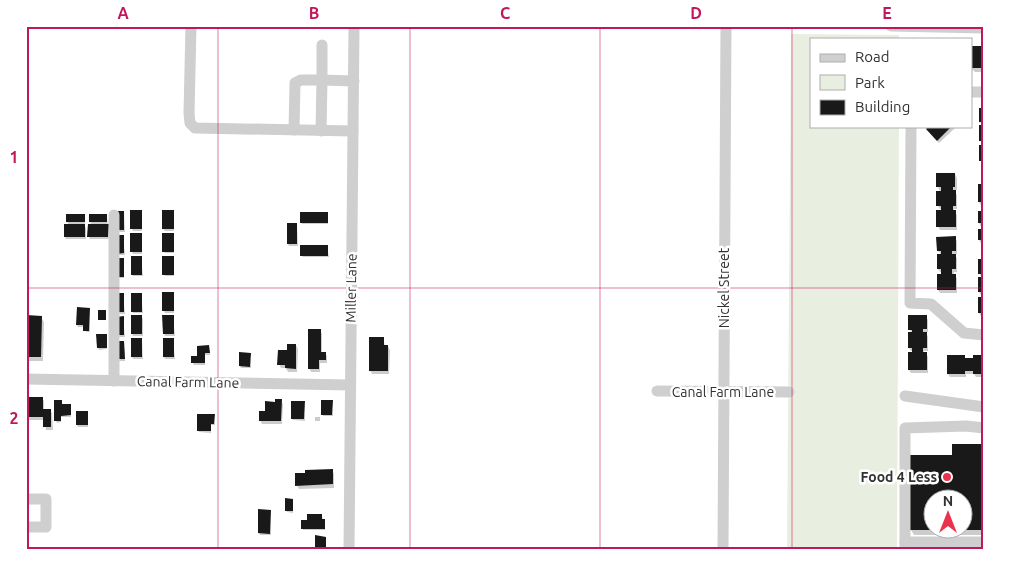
<svg xmlns="http://www.w3.org/2000/svg" width="1010" height="576" font-family="Ubuntu,sans-serif">
	<rect width="100%" height="100%" fill="#fff"/>
	<path fill="#e9efe0" d="M 791,34 L 899,35 L 899,39 L 811,39 L 811,126 L 899,126 L 897,550 L 787,550 Z"/>
	<g fill="#0003" fill-rule="evenodd">
		<path d="M 984,47 L 984,72 L 975,72 L 971,68 L 971,52 Z"/>
		<path d="M 984,109 L 984,144 L 982,144 L 980,140 L 983,126 L 980,122 Z"/>
		<path d="M 931,126 L 954,126 L 955,128 L 939,143 L 927,130 Z"/>
		<path d="M 938,174 L 955,174 L 957,178 L 957,190 L 954,190 L 957,195 L 957,209 L 954,209 L 954,212 L 957,215 L 957,230 L 940,230 L 938,226 L 942,209 L 940,209 L 938,206 L 940,192 L 938,187 Z"/>
		<path d="M 984,186 L 984,207 L 982,207 L 979,202 Z"/>
		<path d="M 141,211 L 142,231 L 133,231 L 132,229 Z"/>
		<path d="M 173,211 L 174,231 L 165,231 L 163,229 Z"/>
		<path d="M 984,212 L 984,245 L 982,245 L 979,240 L 983,230 L 979,223 Z"/>
		<path d="M 124,213 L 125,232 L 119,232 Z"/>
		<path d="M 327,213 L 328,224 L 302,224 L 301,222 Z"/>
		<path d="M 84,215 L 85,224 L 83,224 L 86,228 L 86,239 L 66,239 L 65,237 L 69,225 L 67,222 Z"/>
		<path d="M 107,216 L 109,239 L 90,239 L 89,237 L 92,225 L 90,222 Z"/>
		<path d="M 297,224 L 298,246 L 289,246 L 288,244 Z"/>
		<path d="M 141,234 L 142,254 L 133,254 L 132,252 Z"/>
		<path d="M 173,234 L 174,253 L 165,253 L 164,251 Z"/>
		<path d="M 123,236 L 125,255 L 119,255 Z"/>
		<path d="M 955,238 L 957,241 L 957,254 L 954,254 L 957,258 L 957,272 L 954,272 L 954,275 L 957,278 L 957,293 L 940,293 L 938,290 L 942,272 L 940,272 L 938,269 L 938,255 L 941,255 L 938,250 Z"/>
		<path d="M 327,246 L 329,257 L 303,257 L 301,255 Z"/>
		<path d="M 141,257 L 143,276 L 133,276 L 132,274 Z"/>
		<path d="M 173,257 L 174,276 L 165,276 L 164,274 Z"/>
		<path d="M 124,259 L 124,278 L 118,278 Z"/>
		<path d="M 984,261 L 984,316 L 981,316 L 979,313 L 984,295 L 981,295 L 979,292 L 979,278 L 982,278 L 979,273 Z"/>
		<path d="M 123,294 L 125,314 L 119,314 Z"/>
		<path d="M 141,294 L 143,313 L 133,313 L 132,311 Z"/>
		<path d="M 164,294 L 173,294 L 174,296 L 174,313 L 165,313 L 164,311 Z"/>
		<path d="M 89,309 L 90,332 L 86,332 L 85,327 L 78,327 L 77,325 Z"/>
		<path d="M 173,316 L 175,336 L 165,336 L 164,334 Z"/>
		<path d="M 926,316 L 928,320 L 928,332 L 926,332 L 928,337 L 928,351 L 924,351 L 924,353 L 926,353 L 928,357 L 928,373 L 911,373 L 909,370 L 913,351 L 911,351 L 909,348 L 912,333 L 909,329 Z"/>
		<path d="M 26,317 L 41,317 L 44,322 L 43,361 L 26,361 Z"/>
		<path d="M 132,317 L 142,317 L 143,319 L 143,336 L 133,336 L 132,334 Z"/>
		<path d="M 123,318 L 125,337 L 119,337 Z"/>
		<path d="M 320,330 L 322,334 L 322,353 L 325,353 L 327,356 L 327,363 L 320,363 L 320,372 L 311,372 L 309,368 Z"/>
		<path d="M 106,335 L 107,349 L 99,350 L 98,348 Z"/>
		<path d="M 383,338 L 385,346 L 388,346 L 390,350 L 389,374 L 372,374 L 370,370 Z"/>
		<path d="M 142,339 L 143,359 L 133,359 L 132,357 Z"/>
		<path d="M 173,339 L 175,359 L 165,359 L 164,357 Z"/>
		<path d="M 124,342 L 125,361 L 119,361 Z"/>
		<path d="M 296,345 L 298,349 L 297,372 L 288,372 L 286,368 L 281,368 L 279,364 L 288,352 Z"/>
		<path d="M 209,347 L 210,355 L 205,355 L 205,365 L 194,365 L 193,363 Z"/>
		<path d="M 250,354 L 251,368 L 241,368 L 240,366 Z"/>
		<path d="M 984,356 L 984,377 L 976,377 L 974,374 L 966,374 L 966,377 L 950,377 L 948,374 L 966,359 L 974,359 Z"/>
		<path d="M 26,398 L 42,398 L 44,401 L 44,410 L 50,410 L 52,413 L 53,430 L 46,430 L 44,420 L 27,420 Z"/>
		<path d="M 281,401 L 283,404 L 282,424 L 262,424 L 260,420 L 266,412 L 276,403 Z"/>
		<path d="M 332,401 L 333,416 L 323,416 L 322,414 Z"/>
		<path d="M 61,402 L 62,405 L 70,405 L 71,417 L 61,417 L 61,422 L 57,423 L 56,421 Z"/>
		<path d="M 304,402 L 305,421 L 293,420 L 292,418 Z"/>
		<path d="M 87,413 L 88,427 L 78,427 L 77,425 Z"/>
		<path d="M 214,415 L 215,425 L 211,425 L 211,433 L 199,432 L 198,430 Z"/>
		<rect x="315" y="417" width="5" height="4"/>
		<path d="M 984,445 L 984,535 L 914,535 L 911,530 L 911,457 L 953,456 ZM 932,498 L 962,498 L 962,528 L 932,528 Z"/>
		<path d="M 332,470 L 334,474 L 334,488 L 299,489 L 297,485 Z"/>
		<path d="M 293,500 L 293,513 L 287,512 L 286,510 Z"/>
		<path d="M 270,511 L 271,535 L 260,535 L 259,533 Z"/>
		<path d="M 322,516 L 323,520 L 325,522 L 325,530 L 303,530 L 302,528 Z"/>
		<path d="M 325,538 L 326,550 L 317,549 L 316,547 Z"/>
	</g>
	<g fill="#191919" fill-rule="evenodd">
		<path d="M 972,46 L 984,46 L 984,68 L 971,68 Z"/>
		<rect x="979" y="108" width="5" height="14"/>
		<rect x="979" y="125" width="5" height="16"/>
		<path d="M 929,126 L 952,126 L 937,141 L 926,129 Z"/>
		<rect x="979" y="145" width="5" height="16"/>
		<path d="M 936,173 L 955,173 L 955,187 L 953,187 L 953,190 L 956,190 L 956,206 L 953,206 L 953,210 L 956,210 L 956,227 L 936,227 L 936,210 L 941,210 L 941,206 L 936,206 L 936,191 L 941,191 L 941,187 L 936,187 Z"/>
		<rect x="978" y="184" width="6" height="18"/>
		<rect x="130" y="210" width="12" height="19"/>
		<rect x="162" y="210" width="12" height="19"/>
		<rect x="116" y="211" width="8" height="19"/>
		<rect x="978" y="211" width="6" height="12"/>
		<rect x="300" y="212" width="28" height="11"/>
		<rect x="66" y="214" width="19" height="8"/>
		<rect x="89" y="214" width="18" height="8"/>
		<rect x="287" y="223" width="10" height="21"/>
		<rect x="64" y="224" width="21" height="13"/>
		<path d="M 88,224 L 109,224 L 108,237 L 87,237 Z"/>
		<rect x="978" y="229" width="6" height="11"/>
		<rect x="130" y="233" width="12" height="19"/>
		<rect x="162" y="233" width="12" height="19"/>
		<path d="M 116,235 L 124,235 L 124,253 L 116,254 Z"/>
		<path d="M 956,236 L 956,251 L 952,251 L 952,254 L 956,254 L 956,269 L 952,269 L 952,274 L 956,274 L 956,290 L 937,290 L 937,274 L 941,274 L 941,269 L 937,269 L 937,254 L 941,254 L 941,251 L 937,251 L 936,237 Z"/>
		<rect x="300" y="245" width="28" height="11"/>
		<rect x="131" y="256" width="11" height="19"/>
		<rect x="162" y="256" width="12" height="19"/>
		<path d="M 117,258 L 124,258 L 124,277 L 116,277 Z"/>
		<rect x="978" y="259" width="6" height="15"/>
		<rect x="978" y="277" width="6" height="15"/>
		<rect x="162" y="292" width="12" height="19"/>
		<path d="M 116,293 L 124,293 L 124,312 L 117,312 Z"/>
		<rect x="131" y="293" width="11" height="19"/>
		<rect x="978" y="297" width="6" height="16"/>
		<path d="M 77,307 L 90,308 L 89,331 L 83,331 L 83,325 L 76,325 Z"/>
		<rect x="98" y="310" width="8" height="10"/>
		<path d="M 26,315 L 42,316 L 41,357 L 26,357 Z"/>
		<rect x="131" y="315" width="11" height="19"/>
		<path d="M 162,315 L 174,315 L 174,334 L 163,334 Z"/>
		<path d="M 908,315 L 927,315 L 927,329 L 923,329 L 923,332 L 927,332 L 927,348 L 923,348 L 923,352 L 927,352 L 927,370 L 908,370 L 908,352 L 912,352 L 912,348 L 908,348 L 908,332 L 912,332 L 912,330 L 908,330 Z"/>
		<path d="M 124,316 L 124,335 L 117,335 L 116,317 Z"/>
		<path d="M 308,329 L 321,329 L 321,352 L 326,352 L 326,360 L 319,360 L 319,369 L 308,369 Z"/>
		<path d="M 96,334 L 107,334 L 107,348 L 97,348 Z"/>
		<path d="M 369,337 L 384,337 L 384,345 L 388,345 L 388,371 L 369,371 Z"/>
		<rect x="131" y="338" width="11" height="19"/>
		<rect x="163" y="338" width="11" height="19"/>
		<path d="M 116,341 L 124,341 L 125,359 L 116,359 Z"/>
		<path d="M 287,344 L 296,344 L 296,369 L 285,368 L 285,365 L 277,365 L 278,350 L 287,350 Z"/>
		<path d="M 209,345 L 210,353 L 205,353 L 205,363 L 191,363 L 191,356 L 197,356 L 197,346 Z"/>
		<path d="M 239,352 L 251,353 L 250,367 L 239,366 Z"/>
		<path d="M 947,355 L 965,355 L 965,358 L 973,358 L 973,355 L 984,355 L 984,374 L 973,374 L 973,371 L 965,371 L 965,374 L 947,374 Z"/>
		<path d="M 26,397 L 43,397 L 43,409 L 51,409 L 51,427 L 43,427 L 43,417 L 26,417 Z"/>
		<path d="M 275,399 L 282,399 L 281,421 L 259,421 L 259,411 L 265,411 L 265,401 L 275,402 Z"/>
		<path d="M 54,400 L 62,400 L 62,404 L 71,404 L 71,415 L 61,416 L 61,421 L 54,421 Z"/>
		<path d="M 321,400 L 333,400 L 332,415 L 321,415 Z"/>
		<path d="M 291,401 L 305,401 L 304,419 L 291,419 Z"/>
		<rect x="76" y="411" width="12" height="14"/>
		<path d="M 197,414 L 215,414 L 214,424 L 211,424 L 211,431 L 197,431 Z"/>
		<path d="M 952,444 L 984,444 L 984,530 L 910,530 L 910,455 L 952,455 ZM 932,498 L 962,498 L 962,528 L 932,528 Z"/>
		<path d="M 333,469 L 333,484 L 295,486 L 295,473 L 305,473 L 305,470 Z"/>
		<path d="M 285,498 L 293,499 L 293,511 L 285,511 Z"/>
		<path d="M 258,509 L 271,510 L 270,534 L 258,533 Z"/>
		<path d="M 307,514 L 322,514 L 322,519 L 325,519 L 325,529 L 301,529 L 301,520 L 307,520 Z"/>
		<path d="M 315,535 L 326,537 L 326,548 L 315,548 Z"/>
	</g>
	<g fill="none" stroke-linecap="round" stroke-linejoin="round">
		<g stroke="#cfcfcf" stroke-width="11">
			<path d="M 191,26 L 189,113 L 190,123 L 195,128 L 353,131"/>
			<path d="M 891,26 L 984,28"/>
			<path d="M 322,45 L 322,80 L 354,81"/>
			<path d="M 971,92 L 984,92"/>
			<path d="M 911,126 L 910,303 L 931,304 L 964,333 L 984,335"/>
			<path d="M 294,130 L 295,83 L 301,80 L 322,80 L 321,131"/>
			<path d="M 26,379 L 350,385"/>
			<path d="M 114,381 L 114,215"/>
			<path d="M 657,391 L 789,392"/>
			<path d="M 905,396 L 984,407"/>
			<path d="M 26,499 L 46,499 L 46,527 L 26,527"/>
			<path d="M 905,542 L 905,428 L 966,426 L 984,428"/>
			<path d="M 905,548 L 905,542 L 984,542"/>
			<path d="M 349,550 L 354,26"/>
			<path d="M 723,550 L 726,26"/>
		</g>
	</g>
	<path fill="none" stroke="#c2185b" stroke-width="1" stroke-opacity="0.55" d="M 218,26 L 218,550M 410,26 L 410,550M 600,26 L 600,550M 792,26 L 792,550M 26,288 L 984,288"/>
	<circle fill="#ec314d" stroke="#fff" stroke-width="2" cx="947" cy="477" r="5"/>
	<g text-anchor="middle" stroke-width="5" stroke-linejoin="round" paint-order="stroke">
		<g font-size="14" fill="#323232" stroke="#fff">
			<text transform="translate(351 288) rotate(-89)" y="5">Miller Lane</text>
			<text transform="translate(724 288) rotate(-90)" y="5">Nickel Street</text>
			<text transform="translate(188 382) rotate(1)" y="5">Canal Farm Lane</text>
			<text x="723" y="397">Canal Farm Lane</text>
		</g>
		<g font-size="14" font-weight="bold" fill="#323232" stroke="#fff" text-anchor="end">
			<text x="937" y="482">Food 4 Less</text>
		</g>
	</g>
	<rect width="1010" height="576" fill="none" stroke="#ffffff" stroke-width="55"/>
	<rect x="810" y="38" width="162" height="90" fill="#ffffff" stroke="#adadad"/>
	<rect x="820" y="54" width="25" height="8" fill="#cfcfcf" stroke="#adadad"/>
	<text x="855" y="62" font-size="15" fill="#323232">Road</text>
	<rect x="820" y="75" width="25" height="15" fill="#e9efe0" stroke="#adadad"/>
	<text x="855" y="88" font-size="15" fill="#323232">Park</text>
	<rect x="820" y="100" width="25" height="15" fill="#191919" stroke="#adadad"/>
	<text x="855" y="112" font-size="15" fill="#323232">Building</text>
	<g transform="translate(948 514)"><circle r="24" fill="#ffffff" stroke="#adadad"/>
	<path d="M0-4L9 19L0 12L-9 19Z" fill="#ec314d"/>
	<text y="-8" font-size="14" font-weight="bold" text-anchor="middle" fill="#323232">N</text>
	</g>
	<rect x="28" y="28" width="954" height="520" fill="none" stroke="#c2185b" stroke-width="2"/>
	<g font-size="16" text-anchor="middle" font-weight="bold" fill="#c2185b">
		<text x="123" y="19">A</text>
		<text x="314" y="19">B</text>
		<text x="505" y="19">C</text>
		<text x="696" y="19">D</text>
		<text x="887" y="19">E</text>
		<text x="14" y="163">1</text>
		<text x="14" y="424">2</text>
	</g>
</svg>
